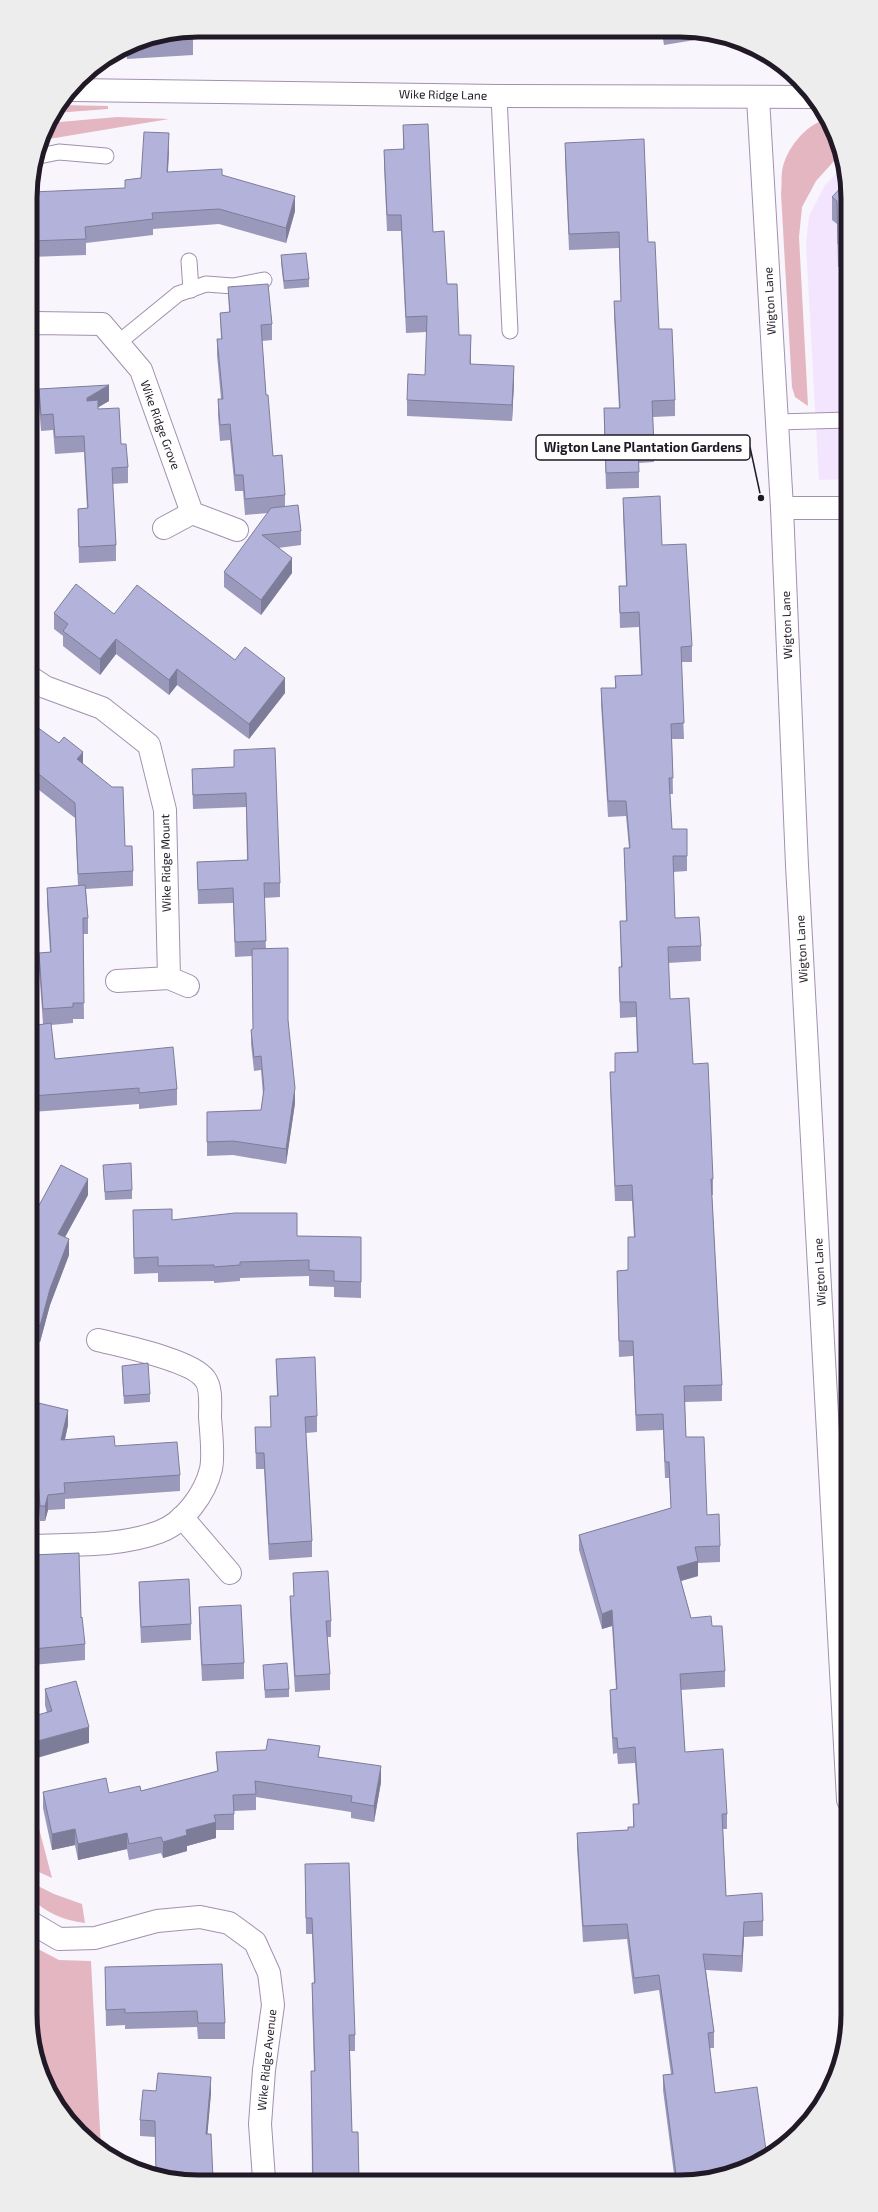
<svg xmlns="http://www.w3.org/2000/svg" width="878" height="2212" font-family="'Exo 2',sans-serif">
	<rect width="100%" height="100%" fill="#f9f5fc"/>
	<path fill="#f3e5fe" d="M 844,166 L 848,198 L 848,479 L 819,480 L 806,244 L 809,216 L 825,185 Z"/>
	<g fill="#e3b6c1">
		<path d="M 61,105 L 108,106 L 108,109 L 55,113 Z"/>
		<path d="M 117,117 L 169,119 L 43,140 L 48,123 Z"/>
		<path d="M 828,119 L 842,155 L 834,161 L 816,181 L 802,207 L 799,237 L 808,406 L 795,397 L 792,387 L 781,194 C 782,187 781,179 782,172 C 785,150 805,124 828,119 Z"/>
		<path d="M 30,1794 L 52,1878 L 30,1868 Z"/>
		<path d="M 30,1882 L 54,1894 L 82,1904 L 85,1923 C 63,1920 46,1913 30,1897 Z"/>
		<path d="M 38,1949 L 59,1960 L 91,1961 L 101,2148 C 82,2135 64,2119 52,2098 C 45,2085 43,2071 39,2057 C 29,2018 26,1988 38,1949 Z"/>
	</g>
	<g fill="none" stroke-linecap="round" stroke-linejoin="round">
		<defs>
			<g id="service">
				<path d="M 499,96 L 510,331"/>
				<path d="M 39,156 L 59,152 L 106,156"/>
				<path d="M 189,261 L 191,290"/>
				<path d="M 118,343 L 178,294 L 206,284 L 233,286 L 264,280"/>
				<path d="M 777,422 L 848,420"/>
			</g>
			<g id="minor">
				<path d="M 758,98 L 782,508 L 797,865 L 848,1800"/>
				<path d="M 30,325 L 35,323 L 102,324 L 141,370 L 192,513 L 237,530"/>
				<path d="M 782,508 L 848,508"/>
				<path d="M 164,528 L 192,513"/>
				<path d="M 30,677 L 45,687 L 102,708 L 149,745 L 165,810 L 169,978"/>
				<path d="M 117,981 L 169,978 L 188,986"/>
				<path d="M 182,1517 L 230,1573"/>
				<path d="M 30,1546 C 72,1544 119,1547 159,1532 C 184,1523 205,1494 211,1469 C 214,1455 211,1432 210,1417 C 210,1406 212,1388 205,1379 C 192,1360 122,1346 98,1340"/>
				<path d="M 30,1922 L 59,1939 L 95,1938 L 157,1921 L 200,1917 L 229,1923 L 255,1942 L 269,1973 L 273,2005 L 264,2070 L 260,2124 L 264,2179"/>
			</g>
			<path id="tertiary" d="M 73,90 L 499,96 L 813,97"/>
		</defs>
		<use href="#service" stroke="#a290af" stroke-width="17"/>
		<use href="#minor" stroke="#a290af" stroke-width="24"/>
		<use href="#tertiary" stroke="#a290af" stroke-width="24"/>
		<use href="#service" stroke="#fff" stroke-width="15"/>
		<use href="#minor" stroke="#fff" stroke-width="22"/>
		<use href="#tertiary" stroke="#fff" stroke-width="22"/>
	</g>
	<g fill="#9a99bc">
		<path d="M 193,31 L 193,55 L 127,59 L 126,47 L 134,43 Z"/>
		<path d="M 662,33 L 701,33 L 701,39 L 664,45 Z"/>
		<path d="M 403,125 L 433,232 L 459,335 L 471,351 L 471,364 L 514,382 L 512,421 L 407,416 L 407,400 L 425,375 L 427,332 L 406,333 L 401,231 L 387,231 L 384,166 L 384,150 L 403,149 Z"/>
		<path d="M 565,143 L 648,242 L 659,329 L 675,400 L 675,416 L 653,417 L 654,462 L 639,463 L 639,488 L 606,489 L 604,424 L 604,408 L 619,408 L 614,317 L 614,301 L 621,301 L 619,248 L 569,250 L 565,159 Z"/>
		<path d="M 169,149 L 168,172 L 222,175 L 295,211 L 286,243 L 219,224 L 153,229 L 153,235 L 86,243 L 86,255 L 30,257 L 30,196 L 125,188 L 125,180 L 141,178 Z"/>
		<path d="M 832,197 L 848,198 L 848,266 L 838,267 L 837,224 L 832,220 Z"/>
		<path d="M 281,255 L 309,279 L 309,287 L 284,289 L 281,263 Z"/>
		<path d="M 228,287 L 272,324 L 272,340 L 262,341 L 266,395 L 273,456 L 285,495 L 285,507 L 301,531 L 301,545 L 278,548 L 292,573 L 261,615 L 224,587 L 224,572 L 268,513 L 245,515 L 243,491 L 235,491 L 230,440 L 220,441 L 218,415 L 218,399 L 221,399 L 217,355 L 217,339 L 221,339 L 220,313 L 229,312 Z"/>
		<path d="M 39,389 L 109,401 L 98,407 L 98,409 L 121,444 L 128,467 L 128,483 L 112,484 L 116,545 L 116,561 L 79,563 L 78,525 L 78,509 L 87,508 L 84,452 L 55,454 L 53,430 L 41,431 L 39,405 Z"/>
		<path d="M 623,498 L 662,545 L 692,646 L 692,662 L 681,662 L 684,739 L 672,739 L 673,794 L 670,794 L 672,829 L 687,856 L 687,871 L 673,872 L 675,918 L 701,946 L 701,961 L 668,963 L 670,999 L 693,1064 L 713,1179 L 713,1195 L 712,1195 L 722,1385 L 722,1401 L 685,1402 L 686,1437 L 707,1515 L 720,1546 L 720,1562 L 698,1563 L 698,1576 L 681,1581 L 691,1618 L 712,1626 L 725,1671 L 725,1687 L 681,1690 L 685,1752 L 727,1814 L 727,1829 L 723,1829 L 726,1896 L 763,1921 L 763,1936 L 744,1937 L 742,1972 L 706,1970 L 714,2032 L 714,2048 L 710,2048 L 680,2182 L 675,2182 L 663,2090 L 663,2075 L 671,2074 L 659,1990 L 634,1994 L 627,1939 L 583,1942 L 577,1848 L 577,1833 L 628,1830 L 633,1827 L 633,1804 L 638,1804 L 635,1763 L 618,1764 L 617,1753 L 613,1754 L 610,1705 L 610,1690 L 616,1689 L 612,1626 L 602,1629 L 579,1550 L 579,1535 L 671,1508 L 669,1478 L 665,1478 L 663,1430 L 636,1431 L 633,1356 L 619,1357 L 617,1271 L 628,1270 L 628,1237 L 634,1237 L 632,1201 L 615,1201 L 610,1087 L 610,1072 L 615,1072 L 615,1053 L 637,1052 L 636,1017 L 620,1018 L 619,967 L 621,967 L 620,921 L 626,921 L 624,848 L 629,848 L 626,816 L 608,817 L 601,704 L 601,688 L 615,688 L 615,676 L 641,675 L 639,627 L 620,628 L 619,586 L 626,586 L 623,513 Z"/>
		<path d="M 54,613 L 114,614 L 235,660 L 285,693 L 249,739 L 177,685 L 169,695 L 116,654 L 100,675 L 63,646 L 63,636 L 54,629 Z"/>
		<path d="M 30,722 L 83,764 L 125,846 L 133,871 L 133,886 L 86,889 L 88,918 L 88,934 L 83,934 L 84,1019 L 73,1019 L 73,1023 L 51,1025 L 55,1059 L 177,1089 L 177,1105 L 139,1109 L 139,1104 L 32,1112 L 30,1093 L 30,1026 L 43,1024 L 39,969 L 39,953 L 50,952 L 47,904 L 47,888 L 78,886 L 75,818 L 30,783 Z"/>
		<path d="M 234,750 L 280,883 L 280,897 L 264,898 L 266,949 L 288,1020 L 295,1103 L 286,1164 L 233,1155 L 207,1156 L 207,1112 L 261,1110 L 263,1095 L 261,1070 L 254,1071 L 251,1044 L 251,1030 L 253,1029 L 252,956 L 235,957 L 233,903 L 198,904 L 197,862 L 247,860 L 246,807 L 193,809 L 192,769 L 234,767 Z"/>
		<path d="M 103,1165 L 132,1190 L 132,1199 L 105,1200 Z"/>
		<path d="M 88,1195 L 65,1237 L 69,1255 L 50,1305 L 40,1342 L 30,1339 L 30,1231 L 36,1216 L 36,1211 Z"/>
		<path d="M 133,1210 L 172,1220 L 297,1236 L 361,1237 L 361,1298 L 334,1297 L 334,1287 L 309,1286 L 309,1276 L 240,1278 L 240,1281 L 214,1283 L 214,1281 L 158,1282 L 158,1273 L 134,1274 Z"/>
		<path d="M 276,1359 L 317,1416 L 317,1432 L 306,1433 L 312,1541 L 312,1557 L 269,1560 L 264,1469 L 256,1469 L 255,1427 L 271,1427 L 270,1396 L 277,1396 Z"/>
		<path d="M 122,1366 L 150,1394 L 150,1402 L 124,1404 L 122,1374 Z"/>
		<path d="M 30,1401 L 68,1425 L 65,1440 L 115,1446 L 180,1475 L 180,1491 L 65,1499 L 65,1509 L 48,1510 L 45,1521 L 40,1521 L 35,1452 L 30,1451 Z"/>
		<path d="M 32,1555 L 81,1618 L 85,1644 L 85,1660 L 33,1665 L 31,1639 L 31,1623 L 33,1622 Z"/>
		<path d="M 293,1573 L 331,1621 L 331,1637 L 327,1637 L 330,1674 L 330,1690 L 295,1692 L 290,1612 L 290,1596 L 294,1596 Z"/>
		<path d="M 139,1582 L 191,1624 L 191,1640 L 141,1643 L 139,1598 Z"/>
		<path d="M 199,1607 L 244,1663 L 244,1679 L 202,1681 L 199,1623 Z"/>
		<path d="M 263,1665 L 289,1689 L 289,1697 L 265,1698 Z"/>
		<path d="M 45,1689 L 89,1743 L 47,1713 L 45,1705 Z"/>
		<path d="M 216,1752 L 320,1757 L 381,1782 L 374,1822 L 351,1818 L 351,1812 L 256,1797 L 256,1810 L 234,1811 L 234,1830 L 216,1830 L 216,1838 L 187,1846 L 187,1851 L 163,1858 L 161,1853 L 129,1860 L 127,1849 L 78,1860 L 75,1845 L 52,1850 L 43,1808 L 43,1792 L 109,1793 L 141,1791 L 217,1771 Z"/>
		<path d="M 305,1864 L 355,2035 L 355,2051 L 350,2051 L 352,2132 L 359,2180 L 312,2180 L 311,2071 L 314,2071 L 312,1999 L 312,1983 L 314,1983 L 312,1934 L 306,1934 Z"/>
		<path d="M 105,1967 L 225,2023 L 225,2039 L 198,2039 L 197,2027 L 125,2029 L 125,2025 L 106,2026 Z"/>
		<path d="M 156,2091 L 211,2093 L 207,2134 L 213,2179 L 165,2179 L 156,2176 L 155,2137 L 140,2136 L 140,2120 Z"/>
	</g>
	<g fill="#7d7d99">
		<path d="M 169,133 L 169,149 L 167,188 L 167,172 Z"/>
		<path d="M 295,196 L 295,211 L 286,243 L 286,228 Z"/>
		<path d="M 471,335 L 471,351 L 470,380 L 470,364 Z"/>
		<path d="M 514,366 L 514,382 L 512,421 L 512,405 Z"/>
		<path d="M 109,385 L 109,401 L 87,414 L 87,398 Z"/>
		<path d="M 292,558 L 292,573 L 261,615 L 261,600 Z"/>
		<path d="M 116,639 L 116,654 L 100,675 L 100,659 Z"/>
		<path d="M 177,669 L 177,685 L 169,695 L 169,680 Z"/>
		<path d="M 285,678 L 285,693 L 249,739 L 249,724 Z"/>
		<path d="M 83,752 L 83,767 L 77,759 Z"/>
		<path d="M 295,1088 L 295,1103 L 286,1164 L 286,1149 Z"/>
		<path d="M 88,1179 L 88,1195 L 58,1250 L 58,1234 Z"/>
		<path d="M 69,1239 L 69,1255 L 50,1305 L 40,1342 L 40,1326 L 50,1289 Z"/>
		<path d="M 68,1410 L 68,1425 L 61,1455 L 61,1440 Z"/>
		<path d="M 48,1495 L 48,1510 L 45,1521 L 45,1506 Z"/>
		<path d="M 698,1561 L 698,1576 L 677,1582 L 677,1567 Z"/>
		<path d="M 612,1610 L 612,1626 L 602,1629 L 602,1614 Z"/>
		<path d="M 89,1727 L 89,1743 L 30,1760 L 30,1743 Z"/>
		<path d="M 381,1766 L 381,1782 L 374,1822 L 374,1806 Z"/>
		<path d="M 216,1822 L 216,1838 L 187,1846 L 187,1851 L 163,1858 L 163,1842 L 186,1830 Z"/>
		<path d="M 75,1829 L 75,1845 L 52,1850 L 52,1834 Z"/>
		<path d="M 127,1833 L 127,1849 L 78,1860 L 78,1844 Z"/>
		<path d="M 744,1922 L 744,1937 L 742,1972 L 742,1956 Z"/>
		<path d="M 211,2077 L 211,2093 L 206,2151 L 206,2134 Z"/>
	</g>
	<g fill="#b3b2db" stroke="#7d7d99">
		<path d="M 193,31 L 193,33 L 176,34 Z"/>
		<path d="M 428,124 L 433,232 L 444,231 L 447,284 L 457,284 L 459,335 L 471,335 L 470,364 L 514,366 L 512,405 L 407,400 L 408,374 L 425,375 L 427,316 L 406,317 L 401,215 L 387,215 L 384,150 L 404,149 L 403,125 Z"/>
		<path d="M 144,132 L 169,133 L 167,172 L 222,169 L 222,175 L 295,196 L 286,228 L 219,209 L 152,213 L 153,219 L 85,227 L 86,239 L 30,241 L 30,196 L 32,196 L 32,192 L 125,188 L 125,180 L 141,178 Z"/>
		<path d="M 644,139 L 648,242 L 655,242 L 659,329 L 672,329 L 675,400 L 652,401 L 654,446 L 638,447 L 639,472 L 606,473 L 604,408 L 620,408 L 614,301 L 621,301 L 619,232 L 569,234 L 565,143 Z"/>
		<path d="M 846,182 L 848,198 L 848,243 L 838,244 L 837,201 L 832,197 Z"/>
		<path d="M 306,253 L 309,279 L 284,281 L 281,255 Z"/>
		<path d="M 268,284 L 272,324 L 261,325 L 266,395 L 268,395 L 273,456 L 282,455 L 285,495 L 245,499 L 243,475 L 235,475 L 230,424 L 220,425 L 218,399 L 223,399 L 217,339 L 222,339 L 220,313 L 230,312 L 228,287 Z"/>
		<path d="M 109,385 L 87,398 L 87,401 L 98,400 L 98,409 L 119,408 L 121,444 L 126,444 L 128,467 L 112,468 L 116,545 L 79,547 L 78,509 L 88,508 L 84,436 L 55,437 L 53,414 L 41,415 L 39,389 Z"/>
		<path d="M 660,496 L 662,545 L 686,544 L 692,646 L 681,647 L 684,723 L 671,724 L 673,778 L 669,778 L 672,829 L 687,829 L 687,856 L 673,856 L 675,918 L 699,917 L 701,946 L 668,947 L 670,999 L 689,998 L 693,1064 L 708,1063 L 713,1179 L 711,1179 L 722,1385 L 684,1386 L 686,1437 L 704,1437 L 707,1515 L 719,1514 L 720,1546 L 695,1547 L 698,1561 L 677,1567 L 691,1618 L 711,1616 L 712,1626 L 722,1626 L 725,1671 L 680,1674 L 685,1752 L 723,1749 L 727,1814 L 722,1814 L 726,1896 L 762,1893 L 763,1921 L 744,1922 L 742,1956 L 703,1954 L 714,2032 L 708,2033 L 715,2093 L 757,2087 L 767,2157 L 764,2159 L 723,2176 L 680,2182 L 677,2182 L 663,2075 L 673,2074 L 659,1975 L 634,1978 L 627,1924 L 583,1926 L 577,1833 L 628,1830 L 628,1827 L 634,1827 L 633,1804 L 639,1804 L 635,1747 L 618,1749 L 617,1738 L 613,1738 L 610,1690 L 617,1689 L 612,1610 L 602,1614 L 579,1535 L 671,1508 L 669,1462 L 665,1462 L 663,1414 L 636,1415 L 633,1341 L 619,1341 L 617,1271 L 628,1270 L 628,1237 L 635,1237 L 632,1185 L 615,1186 L 610,1072 L 615,1072 L 615,1053 L 638,1052 L 636,1002 L 620,1002 L 619,967 L 622,967 L 620,921 L 627,921 L 624,848 L 630,848 L 626,801 L 608,801 L 601,688 L 616,688 L 615,676 L 642,675 L 639,612 L 620,613 L 619,586 L 627,586 L 623,498 Z"/>
		<path d="M 298,505 L 301,531 L 262,535 L 292,558 L 261,600 L 224,572 L 271,508 Z"/>
		<path d="M 76,584 L 114,614 L 137,585 L 235,660 L 245,647 L 285,678 L 249,724 L 177,669 L 169,680 L 116,639 L 100,659 L 63,631 L 68,624 L 54,613 Z"/>
		<path d="M 30,722 L 59,743 L 64,737 L 83,752 L 77,759 L 112,787 L 123,787 L 125,846 L 132,846 L 133,871 L 78,874 L 75,803 L 30,767 Z"/>
		<path d="M 275,748 L 280,883 L 264,883 L 266,941 L 235,942 L 233,888 L 198,890 L 197,862 L 248,860 L 246,793 L 193,795 L 192,769 L 234,767 L 234,750 Z"/>
		<path d="M 85,885 L 88,918 L 83,918 L 84,1003 L 73,1003 L 73,1007 L 43,1009 L 39,953 L 51,952 L 47,888 Z"/>
		<path d="M 288,948 L 288,1020 L 295,1088 L 286,1149 L 233,1141 L 207,1142 L 207,1112 L 261,1110 L 264,1089 L 261,1056 L 254,1057 L 251,1030 L 253,1029 L 252,949 Z"/>
		<path d="M 51,1023 L 55,1059 L 173,1047 L 177,1089 L 139,1093 L 139,1088 L 32,1096 L 30,1077 L 30,1026 Z"/>
		<path d="M 131,1163 L 132,1190 L 105,1192 L 103,1165 Z"/>
		<path d="M 61,1165 L 88,1179 L 58,1234 L 69,1239 L 50,1289 L 40,1326 L 30,1323 L 30,1231 L 37,1212 L 36,1211 Z"/>
		<path d="M 172,1209 L 172,1220 L 235,1213 L 297,1213 L 297,1236 L 361,1237 L 361,1282 L 334,1281 L 334,1271 L 309,1270 L 309,1260 L 240,1262 L 240,1265 L 214,1267 L 214,1265 L 158,1266 L 158,1257 L 134,1258 L 133,1210 Z"/>
		<path d="M 315,1357 L 317,1416 L 305,1417 L 312,1541 L 269,1544 L 264,1453 L 256,1453 L 255,1427 L 271,1427 L 270,1396 L 278,1396 L 276,1359 Z"/>
		<path d="M 148,1363 L 150,1394 L 124,1396 L 122,1366 Z"/>
		<path d="M 30,1401 L 68,1410 L 61,1440 L 114,1436 L 115,1446 L 177,1442 L 180,1475 L 64,1483 L 65,1493 L 48,1495 L 45,1506 L 40,1506 L 35,1442 L 38,1437 L 30,1435 Z"/>
		<path d="M 79,1553 L 81,1618 L 82,1617 L 85,1644 L 33,1649 L 31,1623 L 34,1622 L 32,1555 Z"/>
		<path d="M 328,1571 L 331,1621 L 326,1621 L 330,1674 L 295,1676 L 290,1596 L 294,1596 L 293,1573 Z"/>
		<path d="M 189,1579 L 191,1624 L 141,1627 L 139,1582 Z"/>
		<path d="M 241,1605 L 244,1663 L 202,1665 L 199,1607 Z"/>
		<path d="M 287,1663 L 289,1689 L 265,1690 L 263,1665 Z"/>
		<path d="M 76,1681 L 89,1727 L 30,1743 L 30,1717 L 52,1711 L 45,1689 Z"/>
		<path d="M 268,1739 L 320,1746 L 318,1757 L 381,1766 L 374,1806 L 351,1802 L 352,1796 L 255,1781 L 256,1794 L 233,1795 L 234,1814 L 214,1815 L 216,1822 L 186,1830 L 187,1835 L 163,1842 L 161,1837 L 129,1844 L 127,1833 L 78,1844 L 75,1829 L 52,1834 L 43,1792 L 106,1778 L 109,1793 L 140,1786 L 141,1791 L 218,1771 L 216,1752 L 266,1750 Z"/>
		<path d="M 349,1863 L 355,2035 L 349,2035 L 352,2132 L 358,2132 L 359,2180 L 313,2180 L 311,2071 L 315,2071 L 312,1983 L 315,1983 L 312,1918 L 306,1918 L 305,1864 Z"/>
		<path d="M 222,1964 L 225,2023 L 198,2023 L 197,2011 L 125,2013 L 125,2009 L 106,2010 L 105,1967 Z"/>
		<path d="M 158,2073 L 211,2077 L 206,2134 L 211,2134 L 213,2179 L 173,2179 L 173,2174 L 156,2175 L 155,2121 L 140,2120 L 143,2090 L 156,2091 Z"/>
	</g>
	<g text-anchor="middle" stroke-width="4" stroke-linejoin="round" paint-order="stroke">
		<g font-size="12" fill="#211a26" stroke="#fff">
			<text transform="translate(443 95) rotate(1)" y="4">Wike Ridge Lane</text>
			<text transform="translate(770 301) rotate(-93)" y="4">Wigton Lane</text>
			<text transform="translate(160 425) rotate(70)" y="4">Wike Ridge Grove</text>
			<text transform="translate(787 625) rotate(-92)" y="4">Wigton Lane</text>
			<text transform="translate(166 863) rotate(-91)" y="4">Wike Ridge Mount</text>
			<text transform="translate(802 949) rotate(-93)" y="4">Wigton Lane</text>
			<text transform="translate(820 1272) rotate(-93)" y="4">Wigton Lane</text>
			<text transform="translate(267 2060) rotate(-84)" y="4">Wike Ridge Avenue</text>
		</g>
	</g>
	<path d="M0 0H878V2212H0ZM198 37H680A161 161 0 0 1 841 198V2014A161 161 0 0 1 680 2175H198A161 161 0 0 1 37 2014V198A161 161 0 0 1 198 37Z" fill="#ededee" fill-rule="evenodd"/>
	<path fill="none" stroke="#211a26" stroke-width="5" d="M198 37H680A161 161 0 0 1 841 198V2014A161 161 0 0 1 680 2175H198A161 161 0 0 1 37 2014V198A161 161 0 0 1 198 37Z"/>
	<path fill="none" stroke="#211a26" stroke-width="1.5" d="M761 498L750 447"/>
	<circle fill="#211a26" stroke="#fff" stroke-width="1.5" cx="761" cy="498" r="4"/>
	<rect fill="#fff" stroke="#211a26" stroke-width="1.5" x="536" y="435" width="214" height="25" rx="4"/>
	<g font-size="13" text-anchor="middle" font-weight="bold" fill="#211a26">
		<text x="643" y="452">Wigton Lane Plantation Gardens</text>
	</g>
</svg>
